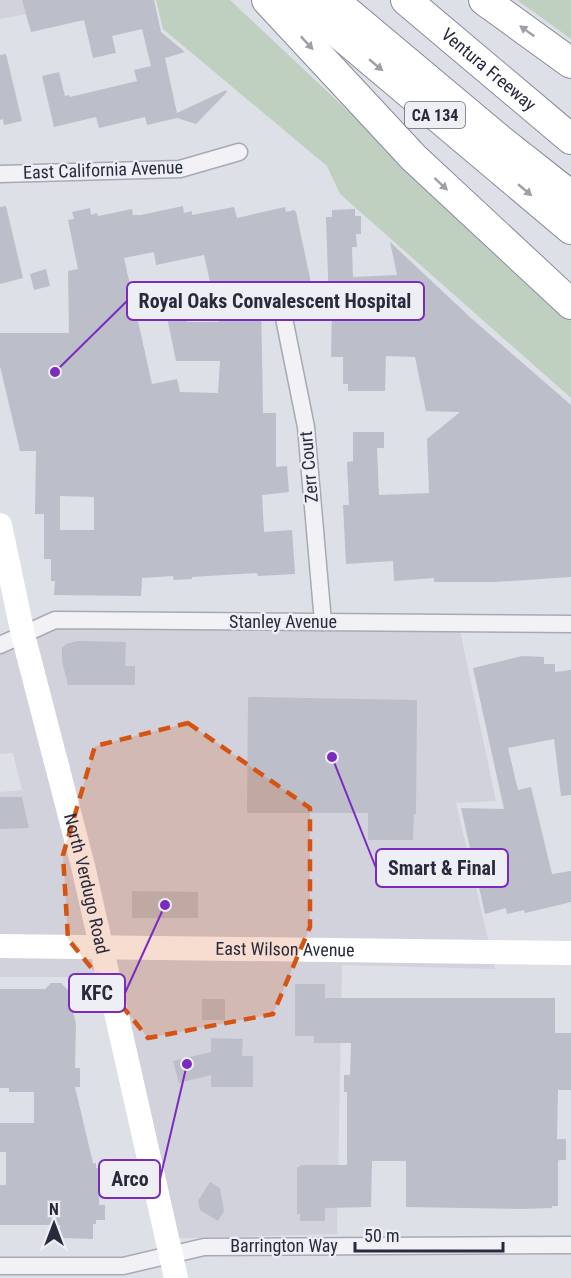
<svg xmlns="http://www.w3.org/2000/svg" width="571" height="1278" font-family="'Roboto Condensed',sans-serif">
	<rect width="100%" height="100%" fill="#dee0e7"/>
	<g fill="#d1d2dc">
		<path d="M 0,0 L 105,0 L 0,19 Z"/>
		<path d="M 44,616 L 459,626 L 496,801 L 456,803 L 495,969 L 342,965 L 337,1234 L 157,1239 L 100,977 L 0,977 L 0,792 L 22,790 L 13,753 L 0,754 L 0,638 Z"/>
	</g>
	<g fill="#c0d0c0">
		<path d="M 156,0 L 230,0 L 571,321 L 571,398 L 340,194 L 327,166 L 163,29 Z"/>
		<path d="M 517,0 L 571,0 L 571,39 Z"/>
	</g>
	<g fill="#bcbec9" fill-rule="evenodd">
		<path d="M 22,0 L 154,0 L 161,32 L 185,52 L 165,58 L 177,113 L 226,90 L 227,92 L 196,124 L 177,118 L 147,125 L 145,117 L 99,128 L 96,117 L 54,127 L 42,76 L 59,72 L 65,96 L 69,95 L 70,97 L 137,81 L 134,70 L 151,66 L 142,29 L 112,36 L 116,53 L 93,58 L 84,20 L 31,32 Z"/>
		<path d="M 6,54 L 22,121 L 4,125 L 3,119 L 0,120 L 0,55 Z"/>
		<path d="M 6,206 L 23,278 L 0,284 L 0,207 Z"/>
		<path d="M 183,206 L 184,213 L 192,211 L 192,215 L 234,207 L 237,218 L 285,207 L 286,212 L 294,210 L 296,212 L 313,292 L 298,296 L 297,292 L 261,301 L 263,413 L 276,413 L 276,467 L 287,466 L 289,492 L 262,495 L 264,532 L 292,530 L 295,574 L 258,576 L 257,573 L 192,577 L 192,579 L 174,580 L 173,576 L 142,578 L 141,596 L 54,595 L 55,581 L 51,581 L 51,559 L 44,559 L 44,514 L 35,514 L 36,451 L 20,451 L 0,366 L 0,333 L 69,333 L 68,271 L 78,269 L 68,220 L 74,219 L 72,212 L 90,208 L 91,215 L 97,213 L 98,216 L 132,209 L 133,215 L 141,215 ZM 154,252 L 156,265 L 204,255 L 219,322 L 187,322 L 185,312 L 166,312 L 176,361 L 220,361 L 218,393 L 180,392 L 177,379 L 152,384 L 124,258 ZM 60,496 L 94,497 L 94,530 L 60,530 Z"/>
		<path d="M 355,209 L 355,216 L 361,216 L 361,234 L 356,234 L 357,247 L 352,247 L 353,277 L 397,275 L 390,242 L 471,318 L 571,405 L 571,577 L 495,582 L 434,582 L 434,578 L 394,581 L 393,561 L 346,564 L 343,505 L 349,505 L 347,462 L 353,461 L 353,432 L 384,432 L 384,448 L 377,448 L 379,495 L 429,493 L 427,439 L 460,412 L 426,411 L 415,357 L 386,356 L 385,391 L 348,391 L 348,384 L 343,384 L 343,357 L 331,357 L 332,307 L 329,307 L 326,217 L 332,217 L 332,210 Z"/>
		<path d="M 46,269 L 50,286 L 34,290 L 30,274 Z"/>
		<path d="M 77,641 L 126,642 L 125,666 L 135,666 L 135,685 L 68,685 L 62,661 L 62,648 L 66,644 Z"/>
		<path d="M 522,656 L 544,657 L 544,664 L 555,664 L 555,672 L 571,670 L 571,795 L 561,796 L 554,739 L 508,748 L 518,790 L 531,787 L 552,874 L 571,871 L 571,902 L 525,913 L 524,910 L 507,914 L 506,908 L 485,914 L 461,808 L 504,809 L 473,668 Z"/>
		<path d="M 250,697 L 417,700 L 416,814 L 414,814 L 413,840 L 368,840 L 368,813 L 247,813 L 248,698 Z"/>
		<path d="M 0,797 L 22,797 L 29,828 L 0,829 Z"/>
		<path d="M 132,891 L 198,892 L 198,918 L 132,918 Z"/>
		<path d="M 51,983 L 61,983 L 68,990 L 76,1024 L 75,1068 L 80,1068 L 80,1087 L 75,1087 L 93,1163 L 96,1163 L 96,1168 L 100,1168 L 99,1205 L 105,1205 L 105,1220 L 96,1220 L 96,1224 L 93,1224 L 93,1239 L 60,1238 L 60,1225 L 0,1225 L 0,1185 L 6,1185 L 6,1152 L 0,1152 L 0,1123 L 34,1123 L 34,1092 L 9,1092 L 9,1088 L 0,1088 L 0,989 L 45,989 Z"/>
		<path d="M 295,984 L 325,984 L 325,998 L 555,998 L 555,1033 L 571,1033 L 571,1090 L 558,1090 L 557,1139 L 566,1139 L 566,1160 L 559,1160 L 558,1162 L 558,1206 L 552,1206 L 552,1208 L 521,1209 L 406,1207 L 406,1161 L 372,1161 L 371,1207 L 325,1208 L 325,1221 L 300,1221 L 300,1214 L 297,1214 L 297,1167 L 300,1167 L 300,1165 L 347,1165 L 347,1092 L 344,1092 L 344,1075 L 350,1075 L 351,1043 L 314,1043 L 314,1036 L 295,1036 Z"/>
		<rect x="202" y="999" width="23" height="21"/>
		<path d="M 211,1038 L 243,1039 L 242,1056 L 253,1056 L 253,1087 L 211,1087 L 211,1075 L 179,1083 L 173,1061 L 211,1052 Z"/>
		<path d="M 210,1182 L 220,1188 L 224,1211 L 218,1221 L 200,1210 L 198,1201 Z"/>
	</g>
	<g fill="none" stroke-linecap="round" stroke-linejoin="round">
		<defs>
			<g id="street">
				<path d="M 0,174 L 180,169 L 239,152"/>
				<path d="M 283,313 L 306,427 L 323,622"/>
				<path d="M 0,645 L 55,620 L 571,624"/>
				<path d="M 0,1266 L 123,1266 L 204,1247 L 571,1245"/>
			</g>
			<g id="highway">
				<path d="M 267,0 L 414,158 L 571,304"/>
				<path d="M 299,0 L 571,229"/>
				<path d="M 333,0 L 500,140 L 571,196"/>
				<path id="s3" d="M 406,0 L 571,139"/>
				<path d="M 484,0 L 571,63"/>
			</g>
		</defs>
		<use href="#street" stroke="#a7aab4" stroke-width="19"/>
		<use href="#highway" stroke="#878a9d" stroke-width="32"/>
		<use href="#street" stroke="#f1f1f6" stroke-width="16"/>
		<g stroke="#fff" stroke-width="24">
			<path id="s1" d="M 0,525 L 23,635 L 83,866 L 176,1278"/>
			<path id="s2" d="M 0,946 L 571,953"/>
		</g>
		<use href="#highway" stroke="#fff" stroke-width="30"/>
	</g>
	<defs><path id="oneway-solid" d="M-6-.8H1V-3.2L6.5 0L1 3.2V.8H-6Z" transform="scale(1.5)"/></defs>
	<g fill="#9ea0a8">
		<use href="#oneway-solid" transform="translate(527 31) rotate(-144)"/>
		<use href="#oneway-solid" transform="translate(307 43) rotate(47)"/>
		<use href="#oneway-solid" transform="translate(376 65) rotate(40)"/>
		<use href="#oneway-solid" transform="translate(441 184) rotate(43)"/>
		<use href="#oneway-solid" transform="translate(525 190) rotate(40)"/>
	</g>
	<path fill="#d55411" fill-opacity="0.2" stroke="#d55411" stroke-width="4.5" stroke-dasharray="12 8" stroke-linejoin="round" d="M 188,723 L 310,808 L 310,927 L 273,1014 L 148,1038 L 68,939 L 63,855 L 95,746 Z"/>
	<g text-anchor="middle" stroke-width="4.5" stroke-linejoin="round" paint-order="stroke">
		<rect fill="#eeeff5" stroke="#636674" stroke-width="1.5" x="405" y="102" width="60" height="26" rx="4.5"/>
		<g font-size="16" font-weight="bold" fill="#282b3d">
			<text x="435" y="121">CA 134</text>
		</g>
		<g font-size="18" fill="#282b3d" stroke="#eeeff5">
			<text dy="6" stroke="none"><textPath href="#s3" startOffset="108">Ventura Freeway</textPath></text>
			<text transform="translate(103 170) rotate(-2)" y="6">East California Avenue</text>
			<text transform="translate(309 467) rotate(-95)" y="6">Zerr Court</text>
			<text x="283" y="628">Stanley Avenue</text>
			<text dy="6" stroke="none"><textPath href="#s1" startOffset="369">North Verdugo Road</textPath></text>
			<text dy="6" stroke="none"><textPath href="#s2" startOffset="285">East Wilson Avenue</textPath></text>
			<text x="284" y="1252">Barrington Way</text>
		</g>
	</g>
	<path fill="none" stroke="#7b2cbf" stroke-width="2" d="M55 372L127 301M332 757L376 868M165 905L125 993M187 1064L160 1179"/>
	<g fill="#7b2cbf" stroke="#eeeff5" stroke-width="2">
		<circle cx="55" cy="372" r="6"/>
		<circle cx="332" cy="757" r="6"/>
		<circle cx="165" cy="905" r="6"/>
		<circle cx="187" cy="1064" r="6"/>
	</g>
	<g fill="#eeeff5" stroke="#7b2cbf" stroke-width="2">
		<rect x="127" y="282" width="297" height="38" rx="6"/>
		<rect x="376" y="849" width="132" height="38" rx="6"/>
		<rect x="69" y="974" width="56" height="38" rx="6"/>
		<rect x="99" y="1160" width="61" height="38" rx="6"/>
	</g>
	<g font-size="20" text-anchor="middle" font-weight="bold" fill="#282b3d">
		<text x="275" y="308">Royal Oaks Convalescent Hospital</text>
		<text x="442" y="875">Smart &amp; Final</text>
		<text x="97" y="1000">KFC</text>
		<text x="130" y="1186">Arco</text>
	</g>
	<g transform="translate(54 1224)" stroke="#eeeff5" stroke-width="4.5" paint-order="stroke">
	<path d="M0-4.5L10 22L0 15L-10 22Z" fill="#282b3d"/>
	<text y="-9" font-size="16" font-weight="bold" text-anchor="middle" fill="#282b3d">N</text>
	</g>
	<path d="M355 1242v9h148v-9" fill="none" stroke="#282b3d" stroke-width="3"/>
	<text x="364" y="1242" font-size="18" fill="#282b3d" stroke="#eeeff5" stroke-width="4.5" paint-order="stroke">50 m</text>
</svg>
